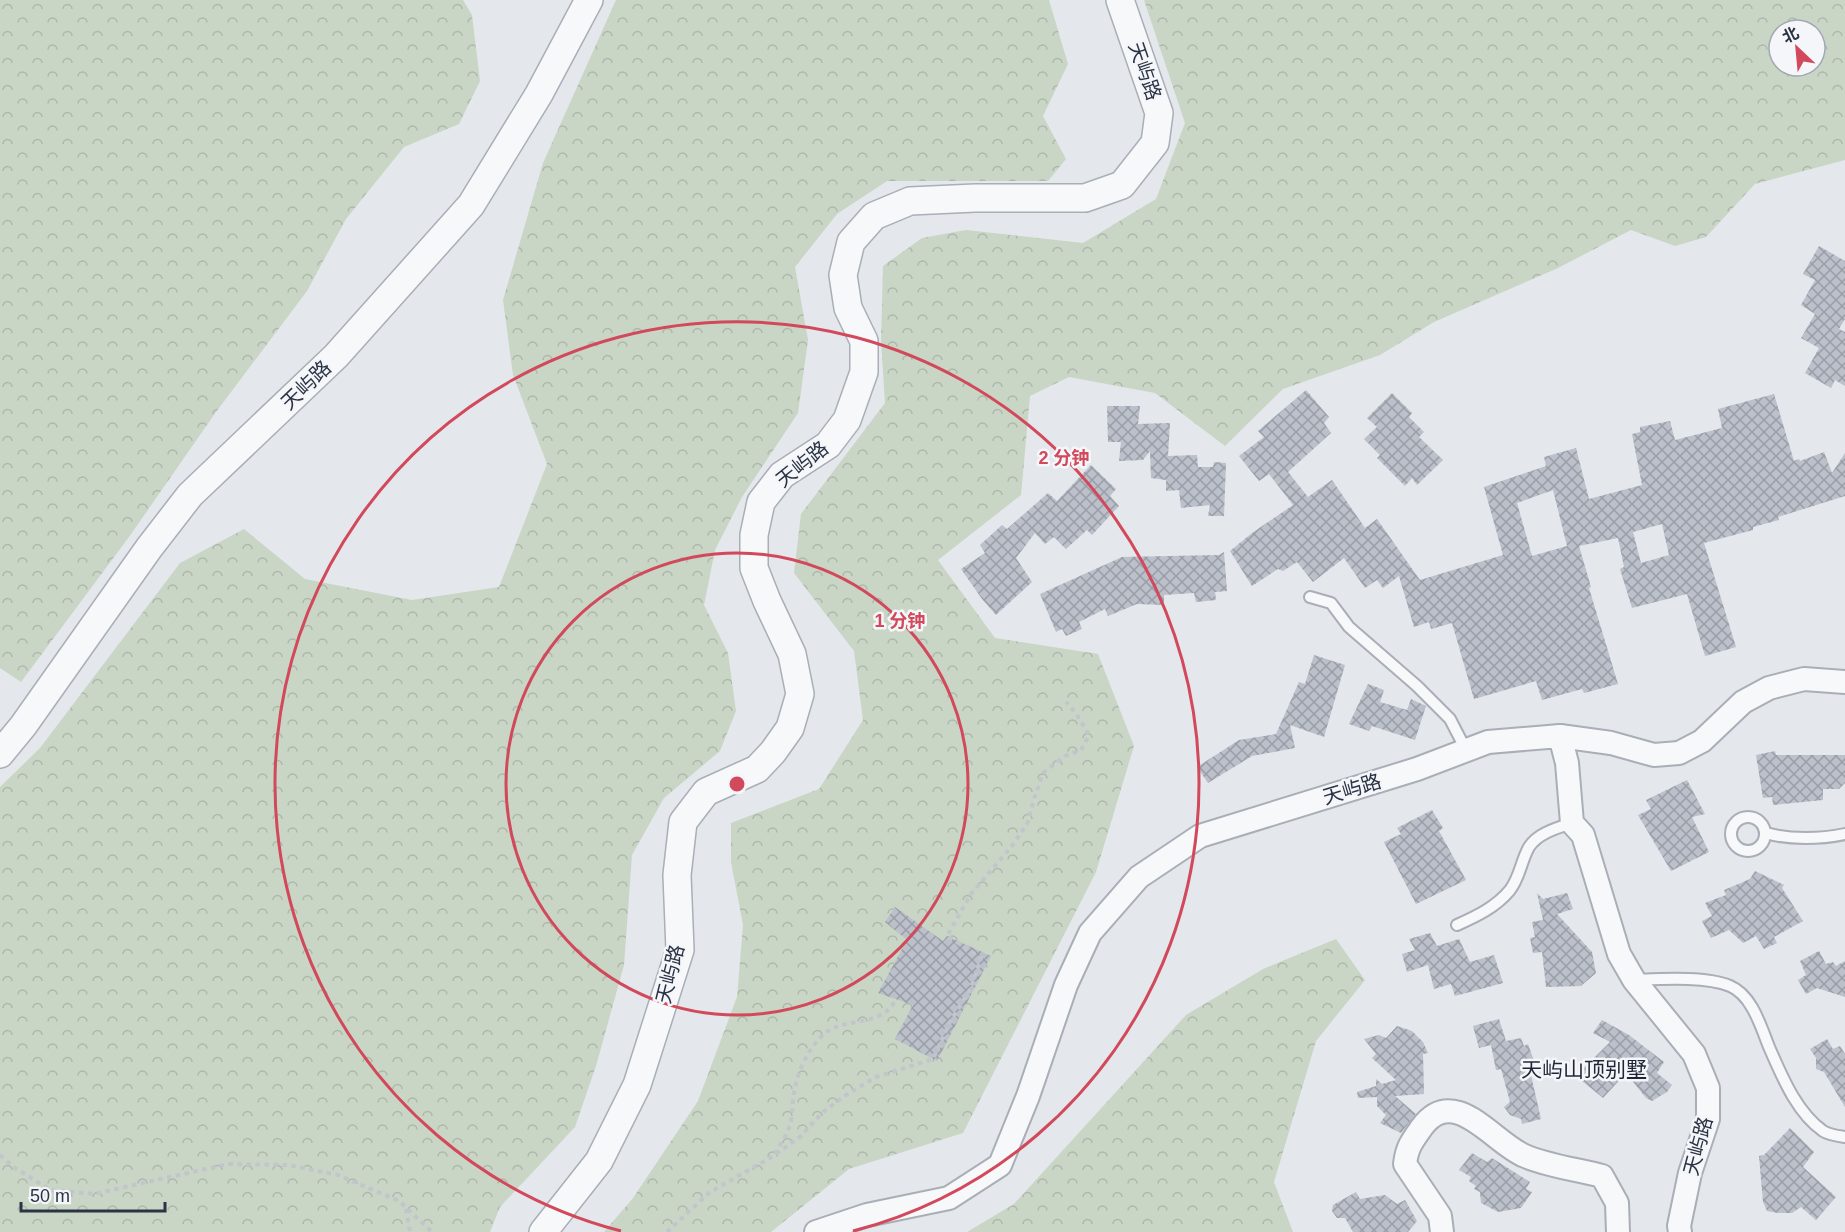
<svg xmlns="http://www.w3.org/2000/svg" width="1845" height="1232" font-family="Arial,'Noto Sans SC',sans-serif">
	<defs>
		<pattern id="forest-crowns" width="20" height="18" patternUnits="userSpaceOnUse" patternTransform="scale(1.5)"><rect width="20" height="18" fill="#c9d6c5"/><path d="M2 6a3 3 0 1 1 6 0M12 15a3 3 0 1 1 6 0" fill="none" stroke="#adb8ab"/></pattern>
		<pattern id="building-cross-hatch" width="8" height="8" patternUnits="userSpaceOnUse" patternTransform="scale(1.5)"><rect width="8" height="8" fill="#bbc0ca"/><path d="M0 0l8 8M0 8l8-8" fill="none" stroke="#989da6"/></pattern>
	</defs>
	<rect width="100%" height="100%" fill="#e4e7ec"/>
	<g fill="url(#forest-crowns)" fill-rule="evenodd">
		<path d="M 0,0 L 463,0 L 472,15 L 480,81 L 459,124 L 404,147 L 346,219 L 307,291 L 216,412 L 129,537 L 21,682 L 0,668 Z"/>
		<path d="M 616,0 L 1049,0 L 1068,64 L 1043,116 L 1066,159 L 1048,181 L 887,181 L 837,214 L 795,267 L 808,340 L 798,413 L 742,497 L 715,550 L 704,605 L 728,653 L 736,711 L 720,751 L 664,798 L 632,855 L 624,965 L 596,1066 L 575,1127 L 500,1207 L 490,1232 L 0,1232 L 0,787 L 40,748 L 180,563 L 244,529 L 305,579 L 412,600 L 499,587 L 547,464 L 513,375 L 503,300 L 543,163 Z"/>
		<path d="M 1144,0 L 1845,0 L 1845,160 L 1755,184 L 1706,237 L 1675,246 L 1631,230 L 1558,268 L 1434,322 L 1380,355 L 1283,389 L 1225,446 L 1155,393 L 1069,377 L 1030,396 L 1021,495 L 938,560 L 995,638 L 1098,654 L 1134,746 L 1096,872 L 963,1133 L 849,1169 L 771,1232 L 604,1232 L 633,1198 L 698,1101 L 737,997 L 743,925 L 731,862 L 731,823 L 819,789 L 863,720 L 854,651 L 794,573 L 801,514 L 885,403 L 881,340 L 883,266 L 922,238 L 966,230 L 1083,243 L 1156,199 L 1185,123 ZM 1779,30 L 1815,30 L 1815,66 L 1779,66 Z"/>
		<path d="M 1336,939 L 1365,980 L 1316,1041 L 1274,1182 L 1293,1232 L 967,1232 L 1014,1204 L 1186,1015 L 1263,969 Z"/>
	</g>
	<g fill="url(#building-cross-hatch)" fill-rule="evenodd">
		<path d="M 1819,246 L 1845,261 L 1845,319 L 1839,329 L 1845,332 L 1845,386 L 1835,380 L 1831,388 L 1805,373 L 1819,348 L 1801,338 L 1815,314 L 1801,305 L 1815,280 L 1803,274 Z"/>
		<path d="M 1306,390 L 1329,417 L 1324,423 L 1331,433 L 1288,472 L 1308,497 L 1332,480 L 1365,528 L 1377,519 L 1420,580 L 1503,555 L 1484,487 L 1546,466 L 1544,457 L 1576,448 L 1589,499 L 1642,485 L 1632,434 L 1640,432 L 1640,427 L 1670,421 L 1675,440 L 1722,428 L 1718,409 L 1774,394 L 1794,461 L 1799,459 L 1800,461 L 1824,452 L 1832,473 L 1845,453 L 1845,496 L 1778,517 L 1779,520 L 1753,527 L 1753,530 L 1704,543 L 1736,647 L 1705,656 L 1687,594 L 1632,608 L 1620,569 L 1624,567 L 1618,538 L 1579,546 L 1591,587 L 1589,588 L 1618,684 L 1584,693 L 1582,689 L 1542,700 L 1536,681 L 1474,699 L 1452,623 L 1431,629 L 1429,622 L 1414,627 L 1399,576 L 1383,588 L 1377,580 L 1365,588 L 1344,558 L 1313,582 L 1297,562 L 1283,571 L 1278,569 L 1252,586 L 1230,551 L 1252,533 L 1293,505 L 1269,474 L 1259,481 L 1239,456 L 1264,437 L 1258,431 ZM 1553,490 L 1567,546 L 1532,556 L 1517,503 ZM 1662,524 L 1669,555 L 1641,563 L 1633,532 Z"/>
		<path d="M 1392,393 L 1412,413 L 1409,417 L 1424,432 L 1419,437 L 1443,460 L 1417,485 L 1412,478 L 1405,486 L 1377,458 L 1380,455 L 1364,439 L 1377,427 L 1367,418 Z"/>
		<path d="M 1107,406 L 1140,406 L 1138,424 L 1170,423 L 1168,456 L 1197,455 L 1198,467 L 1213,467 L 1214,462 L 1226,463 L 1224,516 L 1208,516 L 1210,505 L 1181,508 L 1179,490 L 1166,491 L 1166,480 L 1151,478 L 1150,451 L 1143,460 L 1119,461 L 1121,442 L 1108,442 Z"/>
		<path d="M 1091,465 L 1116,489 L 1110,496 L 1119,506 L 1092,535 L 1087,530 L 1066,549 L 1054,537 L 1045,544 L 1035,533 L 1016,558 L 1032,582 L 996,615 L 982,599 L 961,569 L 985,553 L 980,545 L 1002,525 L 1007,529 L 1048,493 L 1057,501 Z"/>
		<path d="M 1224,552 L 1227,591 L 1215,592 L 1216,600 L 1196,602 L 1194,593 L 1164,595 L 1164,605 L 1137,604 L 1108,616 L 1105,609 L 1079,622 L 1082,629 L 1066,636 L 1062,629 L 1056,632 L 1040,594 L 1122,557 L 1219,555 Z"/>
		<path d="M 1314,655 L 1345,665 L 1324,737 L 1290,725 L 1295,748 L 1252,756 L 1208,783 L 1197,767 L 1239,740 L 1276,734 L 1299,682 L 1305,684 Z"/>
		<path d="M 1368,684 L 1384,690 L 1380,702 L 1407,710 L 1411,699 L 1426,706 L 1415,740 L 1372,726 L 1369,731 L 1349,724 Z"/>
		<path d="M 1775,751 L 1776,755 L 1845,755 L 1845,783 L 1839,789 L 1823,789 L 1823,800 L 1773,805 L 1772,797 L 1763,798 L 1756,755 Z"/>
		<path d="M 1687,780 L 1705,814 L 1692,817 L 1709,852 L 1671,871 L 1638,815 L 1651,809 L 1646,800 Z"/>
		<path d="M 1432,810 L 1443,828 L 1439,831 L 1466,880 L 1416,904 L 1384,842 L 1401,834 L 1397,828 Z"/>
		<path d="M 1755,871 L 1784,885 L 1782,888 L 1803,921 L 1774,937 L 1777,943 L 1764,949 L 1756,936 L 1743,943 L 1729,930 L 1711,938 L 1702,921 L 1712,916 L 1705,903 L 1726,895 L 1724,890 L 1750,879 Z"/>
		<path d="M 1537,893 L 1543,899 L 1567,893 L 1573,909 L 1557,914 L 1592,952 L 1596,973 L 1581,986 L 1546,987 L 1542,952 L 1533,953 L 1530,938 L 1535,937 L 1532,922 L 1543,920 Z"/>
		<path d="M 895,907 L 943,941 L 947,936 L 991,956 L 937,1061 L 895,1039 L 913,1005 L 878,993 L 907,940 L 885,922 Z"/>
		<path d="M 1430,933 L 1437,946 L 1459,939 L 1470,962 L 1494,955 L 1503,983 L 1455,996 L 1451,984 L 1434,989 L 1428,965 L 1407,972 L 1402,954 L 1415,950 L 1409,939 Z"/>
		<path d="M 1819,951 L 1826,964 L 1833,962 L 1836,966 L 1845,961 L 1845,997 L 1817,988 L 1806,994 L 1798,980 L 1806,975 L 1800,961 Z"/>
		<path d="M 1499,1019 L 1506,1041 L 1521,1038 L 1524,1046 L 1528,1044 L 1534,1061 L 1528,1062 L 1541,1119 L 1522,1124 L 1521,1119 L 1510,1115 L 1504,1107 L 1510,1102 L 1501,1069 L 1496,1070 L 1491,1045 L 1479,1048 L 1473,1026 Z"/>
		<path d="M 1602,1020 L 1629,1035 L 1664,1062 L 1657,1073 L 1672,1085 L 1667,1092 L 1652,1101 L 1646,1098 L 1626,1073 L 1603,1098 L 1576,1076 L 1610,1042 L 1593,1033 Z"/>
		<path d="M 1397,1026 L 1412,1031 L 1423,1042 L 1428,1053 L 1423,1054 L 1424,1094 L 1395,1096 L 1416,1114 L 1401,1133 L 1380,1123 L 1386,1115 L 1377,1106 L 1377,1097 L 1358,1098 L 1357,1092 L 1376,1086 L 1376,1079 L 1382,1084 L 1396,1080 L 1372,1058 L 1376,1054 L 1364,1039 L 1379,1035 L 1386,1038 Z"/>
		<path d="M 1827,1039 L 1833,1049 L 1840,1046 L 1845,1054 L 1845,1107 L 1824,1072 L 1816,1069 L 1816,1058 L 1810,1049 Z"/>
		<path d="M 1790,1128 L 1814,1152 L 1803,1167 L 1836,1197 L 1816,1220 L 1801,1207 L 1792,1213 L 1778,1213 L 1767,1211 L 1763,1202 L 1759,1156 L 1764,1155 Z"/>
		<path d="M 1472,1153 L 1487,1162 L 1492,1158 L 1530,1182 L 1526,1189 L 1532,1192 L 1521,1208 L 1498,1212 L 1481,1203 L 1480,1192 L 1474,1189 L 1476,1186 L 1469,1181 L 1471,1177 L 1459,1170 Z"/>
		<path d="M 1356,1192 L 1360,1199 L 1385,1195 L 1397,1204 L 1405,1200 L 1417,1221 L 1408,1232 L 1353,1232 L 1345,1218 L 1337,1218 L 1332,1211 L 1333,1205 Z"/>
	</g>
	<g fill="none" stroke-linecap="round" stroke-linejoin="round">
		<defs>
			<g id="service">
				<path d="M 1310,597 L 1331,603 L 1349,627 L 1417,686 L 1450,719 L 1466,750"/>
				<circle cx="1748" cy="834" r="17"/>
				<path d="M 1766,833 C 1790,840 1821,839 1845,834"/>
				<path d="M 1457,925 C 1477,916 1496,907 1510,890 C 1520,877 1521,861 1529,847 C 1538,833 1557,828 1572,823"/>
				<path d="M 1634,980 C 1661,979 1706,976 1730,986 C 1752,995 1761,1027 1769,1047 C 1782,1076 1796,1112 1823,1131 C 1829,1135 1838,1136 1845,1137"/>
			</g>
			<g id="minor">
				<path d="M 1560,736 L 1611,743 L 1654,755 L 1679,753 L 1702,741 L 1743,702 L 1769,688 L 1804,679 L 1845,682"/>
				<path d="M 816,1232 L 867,1215 L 949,1198 L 1000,1165 L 1028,1096 L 1066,985 L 1090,933 L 1139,877 L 1200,836 L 1417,769 L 1488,742 L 1560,736 L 1567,763 L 1572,823 L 1583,835 L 1619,954 L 1634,980 L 1694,1054 L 1708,1088 L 1708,1119 L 1690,1173 L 1679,1226 L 1680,1232"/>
				<path d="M 1442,1232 L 1440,1216 L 1405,1164 C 1407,1147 1412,1141 1422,1127 C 1455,1083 1494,1144 1525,1156 C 1545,1165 1579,1170 1602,1176 L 1617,1203 L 1618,1232"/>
			</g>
			<g id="tertiary">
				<path d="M 0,754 L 23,726 L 149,548 L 190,495 L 336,356 L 471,205 L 539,94 L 589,0"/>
				<path d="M 543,1232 L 599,1161 L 637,1085 L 680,950 L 677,875 L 683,822 L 706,792 L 757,769 L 773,752 L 790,728 L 800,694 L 792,654 L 767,601 L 754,568 L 754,535 L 761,502 L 782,475 L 828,445 L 847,420 L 864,372 L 864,341 L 848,308 L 843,275 L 851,242 L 874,216 L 910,201 L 975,198 L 1085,198 L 1122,185 L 1155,143 L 1159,113 L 1120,0"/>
			</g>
		</defs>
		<use href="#service" stroke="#a9aeb7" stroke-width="14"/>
		<use href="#minor" stroke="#a9aeb7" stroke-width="26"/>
		<use href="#tertiary" stroke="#a9aeb7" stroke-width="30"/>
		<g stroke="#c2c5cb" stroke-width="4" stroke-dasharray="4.5 4.5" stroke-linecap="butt">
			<path d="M 775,1154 C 780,1144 789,1132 791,1121 C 793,1111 792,1102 794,1093 C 797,1072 808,1049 823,1035 C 841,1016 882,1029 896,999"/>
			<path d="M 0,1155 L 15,1168 L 51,1190 L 94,1194 L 228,1164 L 288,1165 L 338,1175 L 399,1201 L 432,1232"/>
			<path d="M 406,1209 L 410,1232"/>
			<path d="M 667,1232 L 710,1192 L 770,1158 L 800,1137 L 823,1112 L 846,1095 L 876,1077 L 933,1059 L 950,1022 L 971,988 L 981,958 L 947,936 L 971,894 L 1012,846 L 1028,822 L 1034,799 L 1043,773 L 1065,756 L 1081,750 L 1089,735 L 1077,715 L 1066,702"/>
		</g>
		<use href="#service" stroke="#f7f8fa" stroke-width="10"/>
		<use href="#minor" stroke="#f7f8fa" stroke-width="22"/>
		<use href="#tertiary" stroke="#f7f8fa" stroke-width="27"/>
	</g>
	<g fill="none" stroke="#d1495b" stroke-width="3">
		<circle cx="737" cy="784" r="231"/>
		<path d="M621 1231A462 462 0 1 1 853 1231"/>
	</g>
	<g text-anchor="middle" stroke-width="5" stroke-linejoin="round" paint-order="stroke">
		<g font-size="20" fill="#2b3445" stroke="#f4f6f9">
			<text transform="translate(1145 71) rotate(71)" y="7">天屿路</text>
			<text transform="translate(306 385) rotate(-44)" y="7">天屿路</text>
			<text transform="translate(802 464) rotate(-39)" y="7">天屿路</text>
			<text transform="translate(1352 789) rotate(-17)" y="7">天屿路</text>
			<text transform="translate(670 974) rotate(-76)" y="7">天屿路</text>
			<text transform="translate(1698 1146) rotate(-75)" y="7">天屿路</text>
		</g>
		<g font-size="21" fill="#1d2536" stroke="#f4f6f9">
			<text x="1584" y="1077">天屿山顶别墅</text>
		</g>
	</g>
	<circle cx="737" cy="784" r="9" fill="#d1495b" stroke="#f4f6f9" stroke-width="3"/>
	<g font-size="18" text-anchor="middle" font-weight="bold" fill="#d1495b" stroke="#f4f6f9" stroke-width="5" stroke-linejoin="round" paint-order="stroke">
		<text x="1064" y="464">2 分钟</text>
		<text x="900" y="627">1 分钟</text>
	</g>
	<g transform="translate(1797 48) rotate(334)"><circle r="28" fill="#f4f6f9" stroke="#a4a8b1" stroke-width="1.5"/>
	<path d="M0-4.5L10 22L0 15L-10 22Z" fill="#d1495b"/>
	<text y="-9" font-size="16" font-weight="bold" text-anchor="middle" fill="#2b3445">北</text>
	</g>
	<path d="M21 1202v9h144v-9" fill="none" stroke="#2b3445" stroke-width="3"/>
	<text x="30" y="1202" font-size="18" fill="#2b3445" stroke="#f4f6f9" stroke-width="4.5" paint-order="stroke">50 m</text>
</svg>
